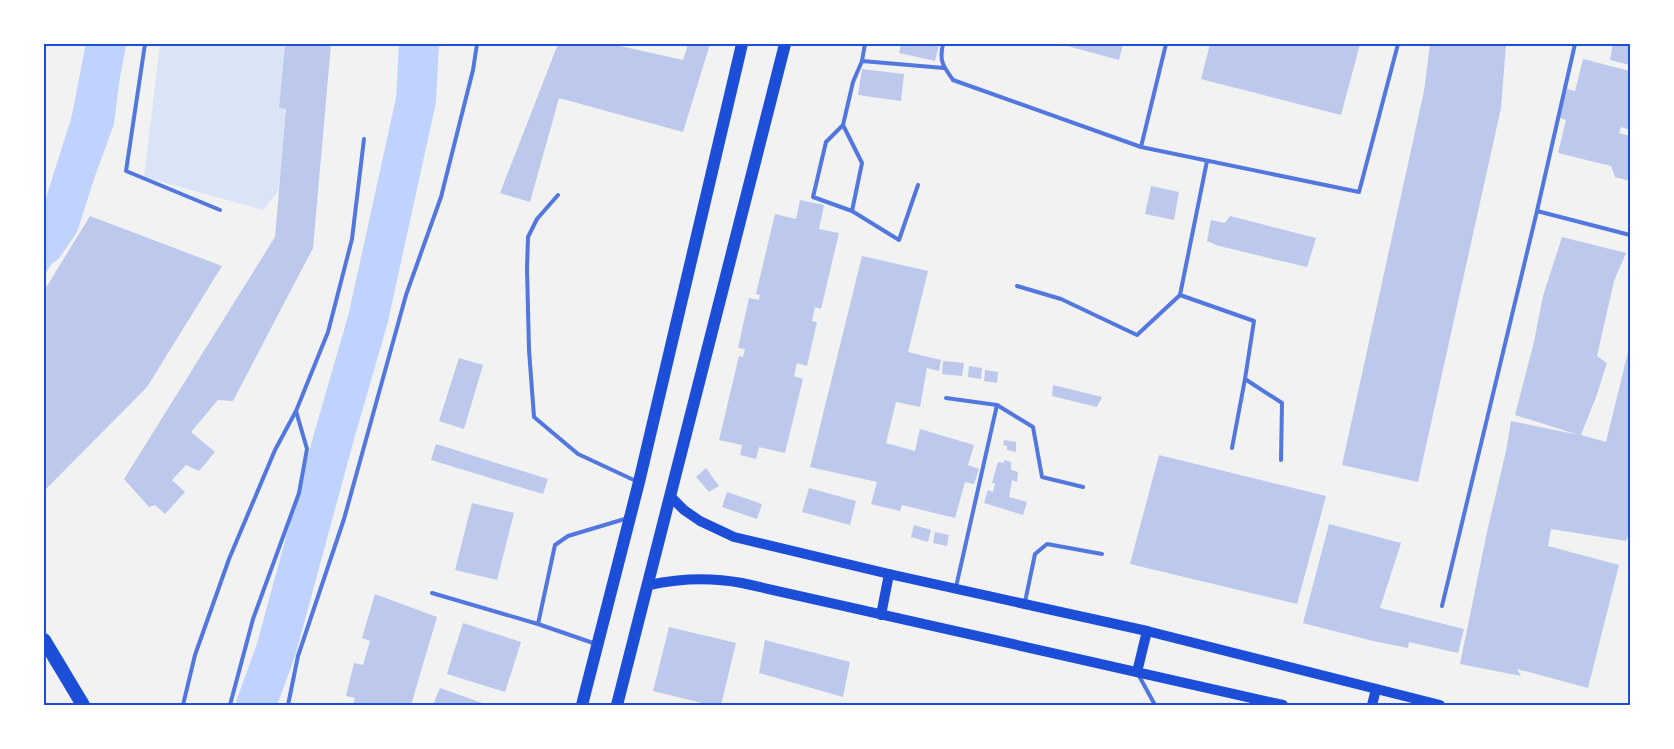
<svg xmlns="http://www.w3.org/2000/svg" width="1674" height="749" font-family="'Exo 2',sans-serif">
	<rect width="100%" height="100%" fill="#f2f2f2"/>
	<path fill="#dbe4f7" d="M 160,44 L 285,44 L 279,108 L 286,109 L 279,190 L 263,210 L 144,177 Z"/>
	<path fill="#bfd3fe" d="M 88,44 L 124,44 L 114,124 L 80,217 L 44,276 L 44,245 L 59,223 L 91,122 Z"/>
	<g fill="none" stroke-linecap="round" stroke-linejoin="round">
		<g stroke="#bfd3fe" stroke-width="40">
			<path d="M 44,245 L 59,223 L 91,122 L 106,44"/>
			<path d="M 256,705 L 276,650 L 335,433 L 368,319 L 416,100 L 419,44"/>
		</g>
	</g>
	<g fill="#bdc9ec">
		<path d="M 285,44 L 331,44 L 313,248 L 233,401 L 218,400 L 191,432 L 215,452 L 199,471 L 186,465 L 172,480 L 185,492 L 165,514 L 155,505 L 149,507 L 124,479 L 275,237 L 286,109 L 279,108 Z"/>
		<path d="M 558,44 L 611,44 L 683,60 L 688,44 L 710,44 L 683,132 L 559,98 L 530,202 L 500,193 Z"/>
		<path d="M 901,44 L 939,44 L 935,61 L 899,53 Z"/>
		<path d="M 1060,44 L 1123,44 L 1119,60 Z"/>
		<path d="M 1210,44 L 1360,44 L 1341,115 L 1201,79 Z"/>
		<path d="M 1430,44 L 1506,44 L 1501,108 L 1418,482 L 1342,465 L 1424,91 Z"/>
		<path d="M 1613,44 L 1630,44 L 1630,65 L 1610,60 Z"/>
		<path d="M 1583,59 L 1630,71 L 1630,130 L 1621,127 L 1619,133 L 1630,136 L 1630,181 L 1615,177 L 1611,166 L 1558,153 L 1566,120 L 1560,118 L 1567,89 L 1575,91 Z"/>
		<path d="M 862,69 L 904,74 L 901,101 L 858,95 Z"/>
		<path d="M 1151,186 L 1179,192 L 1174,220 L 1145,214 Z"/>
		<path d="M 800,200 L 824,205 L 819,229 L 839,233 L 821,309 L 815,307 L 812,321 L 817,322 L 807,366 L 797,363 L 794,376 L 803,379 L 785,453 L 759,447 L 756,459 L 740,455 L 742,445 L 719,440 L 739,356 L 743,357 L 745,349 L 738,348 L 749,298 L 759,300 L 760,295 L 756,294 L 775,214 L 796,219 Z"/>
		<path d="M 90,216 L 222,266 L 147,387 L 44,491 L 44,291 Z"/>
		<path d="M 1230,216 L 1316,238 L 1307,267 L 1219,246 L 1207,241 L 1211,220 L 1225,223 Z"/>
		<path d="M 1562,237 L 1626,253 L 1614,281 L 1597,356 L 1607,363 L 1596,397 L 1581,435 L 1606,442 L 1630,344 L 1630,530 L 1626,541 L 1551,529 L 1548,546 L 1619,565 L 1588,688 L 1517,669 L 1521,676 L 1460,664 L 1487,532 L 1506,451 L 1511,421 L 1579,435 L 1515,415 L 1534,342 L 1543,296 Z"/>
		<path d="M 862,256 L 928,271 L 908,352 L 941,360 L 939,371 L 927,368 L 920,407 L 896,402 L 886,443 L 915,451 L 920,429 L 974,445 L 968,465 L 979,469 L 974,484 L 965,482 L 955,518 L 902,505 L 900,511 L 871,504 L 877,482 L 810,467 Z"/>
		<path d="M 459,358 L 483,365 L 464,429 L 439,421 Z"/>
		<path d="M 943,361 L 964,363 L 962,376 L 942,374 Z"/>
		<path d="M 969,366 L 982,368 L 981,379 L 968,377 Z"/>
		<path d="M 985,370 L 998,372 L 997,383 L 984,381 Z"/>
		<path d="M 1053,385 L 1102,397 L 1097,407 L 1052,396 Z"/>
		<path d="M 1004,440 L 1016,442 L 1016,452 L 1007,450 L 1007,446 L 1003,445 Z"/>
		<path d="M 436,444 L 548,479 L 543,494 L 431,460 Z"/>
		<path d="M 1159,455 L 1326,496 L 1297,604 L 1130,564 Z"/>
		<path d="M 1004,460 L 1011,462 L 1011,470 L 1018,472 L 1017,482 L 1012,480 L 1009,497 L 1027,502 L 1023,515 L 984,503 L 988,490 L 993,492 L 995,483 L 992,483 L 998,462 L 1004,463 Z"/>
		<path d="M 706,468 L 719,486 L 709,492 L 696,477 Z"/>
		<path d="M 809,488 L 856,501 L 850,525 L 802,512 Z"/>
		<path d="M 727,492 L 762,504 L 757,519 L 722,507 Z"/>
		<path d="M 472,503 L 514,513 L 497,580 L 455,570 Z"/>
		<path d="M 1329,524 L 1401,543 L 1380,608 L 1464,629 L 1458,653 L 1409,642 L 1408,648 L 1373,641 L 1303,623 Z"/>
		<path d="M 914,525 L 931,530 L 928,542 L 911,537 Z"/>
		<path d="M 935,532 L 949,535 L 947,546 L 933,543 Z"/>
		<path d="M 375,594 L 437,617 L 411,705 L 353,705 L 355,698 L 346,696 L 354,663 L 363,665 L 370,641 L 362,638 Z"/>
		<path d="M 463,623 L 521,642 L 505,692 L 447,674 Z"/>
		<path d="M 669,627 L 736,643 L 721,705 L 710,705 L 653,691 Z"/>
		<path d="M 765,640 L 850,662 L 843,697 L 759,673 Z"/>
		<path d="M 440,688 L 488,705 L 433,705 Z"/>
	</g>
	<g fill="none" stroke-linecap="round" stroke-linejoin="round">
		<g stroke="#5277de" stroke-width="4">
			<path d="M 145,44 L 126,171 L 220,210"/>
			<path d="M 943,44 C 939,61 943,66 953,80 L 1141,147 L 1359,192 L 1398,44"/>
			<path d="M 862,61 L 865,44"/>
			<path d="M 843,125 L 862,163 L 852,211 L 813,197 L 826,142 L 843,125 L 853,82 L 862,61 L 944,68"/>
			<path d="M 1141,147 L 1166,44"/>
			<path d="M 1207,161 L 1180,295 L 1254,321 L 1245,379 L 1282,403 L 1281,460"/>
			<path d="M 558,195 L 537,219 L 528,237 L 527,269 L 529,350 L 534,417 L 578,454 L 638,482"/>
			<path d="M 852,211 L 899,240 L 918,185"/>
			<path d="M 1537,211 L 1630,235"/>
			<path d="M 1017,286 L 1061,299 L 1137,335 L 1180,295"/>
			<path d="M 946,398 L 997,405 L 1033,427 L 1042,477 L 1083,487"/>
			<path d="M 1232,448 L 1245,379"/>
			<path d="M 956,587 L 997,405"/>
			<path d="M 432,593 L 538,624"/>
			<path d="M 1025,602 L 1035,554 L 1047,544 L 1102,554"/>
			<path d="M 1442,606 L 1537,211 L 1575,44"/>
			<path d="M 596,644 L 538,624 L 555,545 L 568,536 L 628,518"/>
			<path d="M 1138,674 L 1155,705"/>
			<path d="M 183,705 L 195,655 L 229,559 L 275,450 L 296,411 L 328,332 L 352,239 L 364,139"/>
			<path d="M 230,705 L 253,619 L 299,493 L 307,449 L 296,411"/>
			<path d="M 288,705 L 298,656 L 344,519 L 406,295 L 441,197 L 473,70 L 477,44"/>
		</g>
		<g stroke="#1d4ed8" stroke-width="10">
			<path d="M 671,497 L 684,510 L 700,521 L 734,537 L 889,574 L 1147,631 L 1440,705"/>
			<path d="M 649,585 C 681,578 710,577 742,583 L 1283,705"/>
			<path d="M 881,615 L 889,574"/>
			<path d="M 1137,672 L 1147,631"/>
			<path d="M 1372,705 L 1376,689"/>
		</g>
		<g stroke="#1d4ed8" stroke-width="12">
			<path d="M 582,705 L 639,482 L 742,44"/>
			<path d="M 617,705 L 785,44"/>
		</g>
		<path stroke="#1d4ed8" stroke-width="14" d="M 44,640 L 83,705"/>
	</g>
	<rect width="1674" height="749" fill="none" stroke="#ffffff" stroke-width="90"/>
	<rect x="45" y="45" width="1584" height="659" fill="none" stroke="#1d4ed8" stroke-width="2"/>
</svg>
